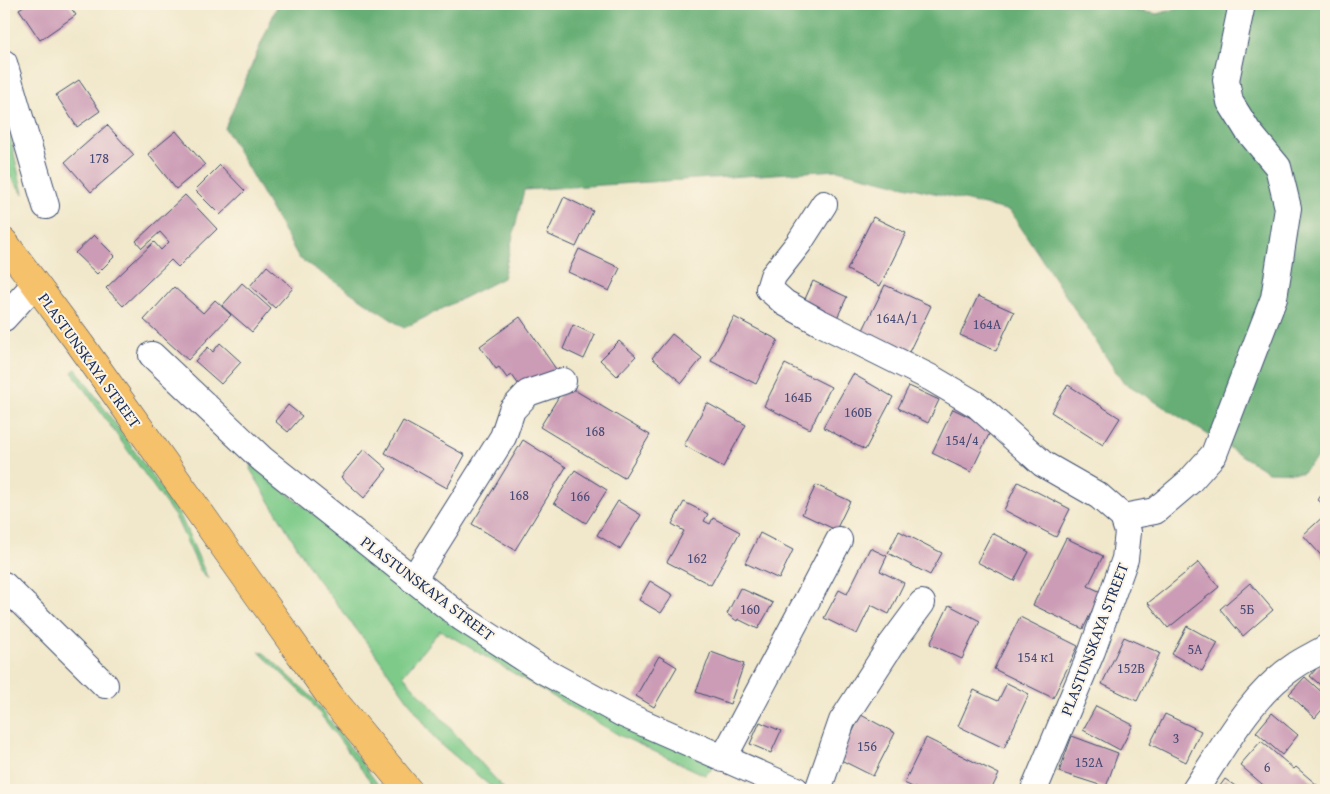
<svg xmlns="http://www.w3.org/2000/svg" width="1330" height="794" font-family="'Gentium Book Plus',serif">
	<rect width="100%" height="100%" fill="#fcf5e5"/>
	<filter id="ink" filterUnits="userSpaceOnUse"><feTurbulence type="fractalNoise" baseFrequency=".02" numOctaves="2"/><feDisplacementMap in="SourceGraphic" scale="10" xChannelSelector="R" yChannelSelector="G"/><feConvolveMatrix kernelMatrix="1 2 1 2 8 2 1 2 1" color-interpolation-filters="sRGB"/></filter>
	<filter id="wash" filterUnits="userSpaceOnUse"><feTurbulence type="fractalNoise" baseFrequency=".0096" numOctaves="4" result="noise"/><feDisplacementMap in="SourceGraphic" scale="20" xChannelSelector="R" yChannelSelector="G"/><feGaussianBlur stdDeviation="1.12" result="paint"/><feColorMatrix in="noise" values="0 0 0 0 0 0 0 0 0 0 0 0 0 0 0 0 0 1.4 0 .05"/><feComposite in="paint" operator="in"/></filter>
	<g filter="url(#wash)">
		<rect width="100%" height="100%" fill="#f1e8cb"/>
		<g fill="#7dca89" stroke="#4c7c74">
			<path d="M 4,109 L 23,194 L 4,168 Z"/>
			<path d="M 76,369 L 180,515 L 208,579 L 200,570 L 176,518 L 72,372 Z"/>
			<path d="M 251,465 L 397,580 L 711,762 L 713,768 L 705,775 L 619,735 L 440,630 L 403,675 L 505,790 L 495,790 L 436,740 L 374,652 L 315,576 L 250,469 Z"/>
			<path d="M 259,652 L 264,653 L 313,698 L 382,790 L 377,790 L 309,699 Z"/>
		</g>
		<path fill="#66ae75" stroke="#406e6a" d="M 278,4 L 1095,4 L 1158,14 L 1190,4 L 1326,4 L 1326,448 L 1302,473 L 1268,472 L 1122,381 L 1010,211 L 837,170 L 524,190 L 503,278 L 404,328 L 299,258 L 225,128 Z"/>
		<g id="blocks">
			<g fill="#cc9cb6">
				<path d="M 27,4 L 68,4 L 76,15 L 40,40 L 19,9 Z"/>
				<path d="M 79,80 L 100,111 L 77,127 L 56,95 Z"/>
				<path d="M 107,125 L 134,155 L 91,192 L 65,162 Z"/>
				<path d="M 176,131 L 205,165 L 176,189 L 148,154 Z"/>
				<path d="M 220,165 L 245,191 L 220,215 L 195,190 Z"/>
				<path d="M 185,195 L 217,229 L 178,267 L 171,260 L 123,306 L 106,288 L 154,242 L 161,250 L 169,242 L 160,232 L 142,248 L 136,241 Z"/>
				<path d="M 564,197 L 593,211 L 576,247 L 547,234 Z"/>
				<path d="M 873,217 L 906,233 L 880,286 L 847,270 Z"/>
				<path d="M 94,235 L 115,256 L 97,274 L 75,253 Z"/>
				<path d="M 579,249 L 620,268 L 609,291 L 568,272 Z"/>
				<path d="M 267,266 L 293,288 L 275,308 L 250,286 Z"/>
				<path d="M 813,281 L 847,297 L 835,322 L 802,306 Z"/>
				<path d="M 242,283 L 271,309 L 252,332 L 222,306 Z"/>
				<path d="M 885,285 L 931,306 L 909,352 L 863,330 Z"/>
				<path d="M 174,287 L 203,313 L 215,300 L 231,315 L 188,360 L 144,320 Z"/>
				<path d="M 978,296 L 1014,312 L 996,351 L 960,335 Z"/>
				<path d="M 520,317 L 558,372 L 523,391 L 512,375 L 507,378 L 499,367 L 496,369 L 480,346 Z"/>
				<path d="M 734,317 L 778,340 L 756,384 L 711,361 Z"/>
				<path d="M 573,325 L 595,335 L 584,359 L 563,349 Z"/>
				<path d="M 672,334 L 702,358 L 682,383 L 652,358 Z"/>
				<path d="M 619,341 L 636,356 L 617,376 L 600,360 Z"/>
				<path d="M 220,343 L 241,362 L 221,384 L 195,361 L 208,347 L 213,352 Z"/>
				<path d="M 785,364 L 831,387 L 810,429 L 764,406 Z"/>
				<path d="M 853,374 L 893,397 L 865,450 L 823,427 Z"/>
				<path d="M 566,385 L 650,435 L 624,478 L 540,427 Z"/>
				<path d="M 1068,385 L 1120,418 L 1103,445 L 1051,412 Z"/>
				<path d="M 909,386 L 939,400 L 928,423 L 898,408 Z"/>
				<path d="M 707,403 L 746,425 L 723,467 L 684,445 Z"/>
				<path d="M 288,405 L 302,416 L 288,432 L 275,421 Z"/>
				<path d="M 953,409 L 992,428 L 971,472 L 932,453 Z"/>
				<path d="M 403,421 L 465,455 L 447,488 L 385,453 Z"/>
				<path d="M 523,440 L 566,467 L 515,550 L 472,524 Z"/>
				<path d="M 364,449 L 387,469 L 364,498 L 341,477 Z"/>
				<path d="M 575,470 L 607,490 L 586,523 L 554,503 Z"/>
				<path d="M 1018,482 L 1070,509 L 1056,537 L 1004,510 Z"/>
				<path d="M 816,485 L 850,501 L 836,530 L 802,514 Z"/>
				<path d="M 1326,488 L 1326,506 L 1318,500 Z"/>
				<path d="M 618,501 L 641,515 L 620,549 L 597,535 Z"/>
				<path d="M 684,502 L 708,514 L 704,521 L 710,524 L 713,518 L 740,532 L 711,585 L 667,562 L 684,531 L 672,524 Z"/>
				<path d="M 1326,514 L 1326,561 L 1303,535 Z"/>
				<path d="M 899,531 L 942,553 L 930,575 L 888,553 Z"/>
				<path d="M 760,533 L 793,550 L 779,579 L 745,563 Z"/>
				<path d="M 992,533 L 1029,552 L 1014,581 L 977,562 Z"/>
				<path d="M 1066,538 L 1103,556 L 1088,586 L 1101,592 L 1083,629 L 1033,605 Z"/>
				<path d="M 870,548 L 887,556 L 880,571 L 904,583 L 889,614 L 871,605 L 857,634 L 824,618 L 839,590 L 847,594 Z"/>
				<path d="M 1199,562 L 1219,587 L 1168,628 L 1148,603 Z"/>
				<path d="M 650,581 L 673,595 L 661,613 L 639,600 Z"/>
				<path d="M 1250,583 L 1273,610 L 1243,636 L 1220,609 Z"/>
				<path d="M 740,588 L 773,603 L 758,629 L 738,619 L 737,621 L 727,614 Z"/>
				<path d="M 949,605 L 980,621 L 962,659 L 930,644 Z"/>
				<path d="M 1020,617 L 1078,646 L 1053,698 L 994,669 Z"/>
				<path d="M 1187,626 L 1218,643 L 1202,671 L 1172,654 Z"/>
				<path d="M 1124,637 L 1160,653 L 1137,701 L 1102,684 Z"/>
				<path d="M 711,652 L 744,664 L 730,704 L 696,692 Z"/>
				<path d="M 659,656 L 677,667 L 654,707 L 636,696 Z"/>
				<path d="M 1322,662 L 1326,665 L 1326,690 L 1310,676 Z"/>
				<path d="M 1305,677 L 1326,696 L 1326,705 L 1315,718 L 1289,694 Z"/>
				<path d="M 1007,683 L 1029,694 L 1004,748 L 958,726 L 974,690 L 998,701 Z"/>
				<path d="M 1096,706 L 1133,725 L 1120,750 L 1083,730 Z"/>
				<path d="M 1272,713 L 1298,735 L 1282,755 L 1256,732 Z"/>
				<path d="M 1165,714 L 1201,731 L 1186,762 L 1150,744 Z"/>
				<path d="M 861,715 L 895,733 L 873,776 L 839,759 Z"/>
				<path d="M 760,722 L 781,731 L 771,753 L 750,744 Z"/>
				<path d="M 1072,736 L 1118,753 L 1106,787 L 1059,772 Z"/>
				<path d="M 926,738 L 999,774 L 991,790 L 919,790 L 904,783 Z"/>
				<path d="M 1261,741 L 1294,769 L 1296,767 L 1323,790 L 1286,790 L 1280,785 L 1276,790 L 1269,790 L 1240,765 Z"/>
				<path d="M 1225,779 L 1241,790 L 1217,790 Z"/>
			</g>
		</g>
	</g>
	<g filter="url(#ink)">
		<use href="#blocks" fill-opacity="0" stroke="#3b4b6e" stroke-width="1"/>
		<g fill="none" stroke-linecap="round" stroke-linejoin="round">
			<defs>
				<g id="minor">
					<path d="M 4,63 L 46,206"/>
					<path d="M 824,204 L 799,243 L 773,276 L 769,289 L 785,303 L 819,322 L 931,378 L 977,405 L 1043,464 L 1099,496 L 1123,517 L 1128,532 L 1125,559 L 1092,651 L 1034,790"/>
					<path d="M 4,318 L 35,284"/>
					<path d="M 152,355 L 262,459 L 462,618 L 542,670 L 623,714 L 796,790"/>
					<path d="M 1123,517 L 1155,511 L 1189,482 L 1214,454 L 1274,298 L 1288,208 L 1278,167 L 1248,131 L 1230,102 L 1226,80 L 1242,4"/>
					<path d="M 413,580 L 503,437 L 512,410 L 528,393 L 563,381"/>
					<path d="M 4,585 L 105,685"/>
					<path d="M 723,759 L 839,540"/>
					<path d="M 818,790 L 842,721 L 891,645 L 922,603"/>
					<path d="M 1195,790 C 1224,747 1251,694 1296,665 C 1305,659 1316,654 1326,648"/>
				</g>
				<path id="major" d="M 4,242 L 80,344 L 330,696 L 408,790"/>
			</defs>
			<use href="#minor" stroke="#3b4b6e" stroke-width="28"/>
			<use href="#major" stroke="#3b4b6e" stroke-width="29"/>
			<use href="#minor" stroke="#fff" stroke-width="26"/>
			<use href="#major" stroke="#f5c16b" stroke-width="28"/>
		</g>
	</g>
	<g text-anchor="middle" stroke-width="4" stroke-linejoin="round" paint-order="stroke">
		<g font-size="14" fill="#474a74">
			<text x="99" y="163">178</text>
			<text x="897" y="323">164А/1</text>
			<text x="987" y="329">164А</text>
			<text x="798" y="402">164Б</text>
			<text x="858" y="417">160Б</text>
			<text x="595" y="436">168</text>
			<text x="962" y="445">154/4</text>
			<text x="519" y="500">168</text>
			<text x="580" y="501">166</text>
			<text x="697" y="563">162</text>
			<text x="750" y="614">160</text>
			<text x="1247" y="614">5Б</text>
			<text x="1195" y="654">5А</text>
			<text x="1036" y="662">154 к1</text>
			<text x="1131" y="673">152В</text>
			<text x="1176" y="743">3</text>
			<text x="867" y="751">156</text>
			<text x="1089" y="767">152А</text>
			<text x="1267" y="772">6</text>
		</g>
		<g font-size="16" fill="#1b2f5e" stroke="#fcf5e5">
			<text transform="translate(90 360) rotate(54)" y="6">PLASTUNSKAYA STREET</text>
			<text transform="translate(428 588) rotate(37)" y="6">PLASTUNSKAYA STREET</text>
			<text transform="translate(1094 639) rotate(-69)" y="6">PLASTUNSKAYA STREET</text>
		</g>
	</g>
	<rect width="1330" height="794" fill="none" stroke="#fcf5e5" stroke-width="20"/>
</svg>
